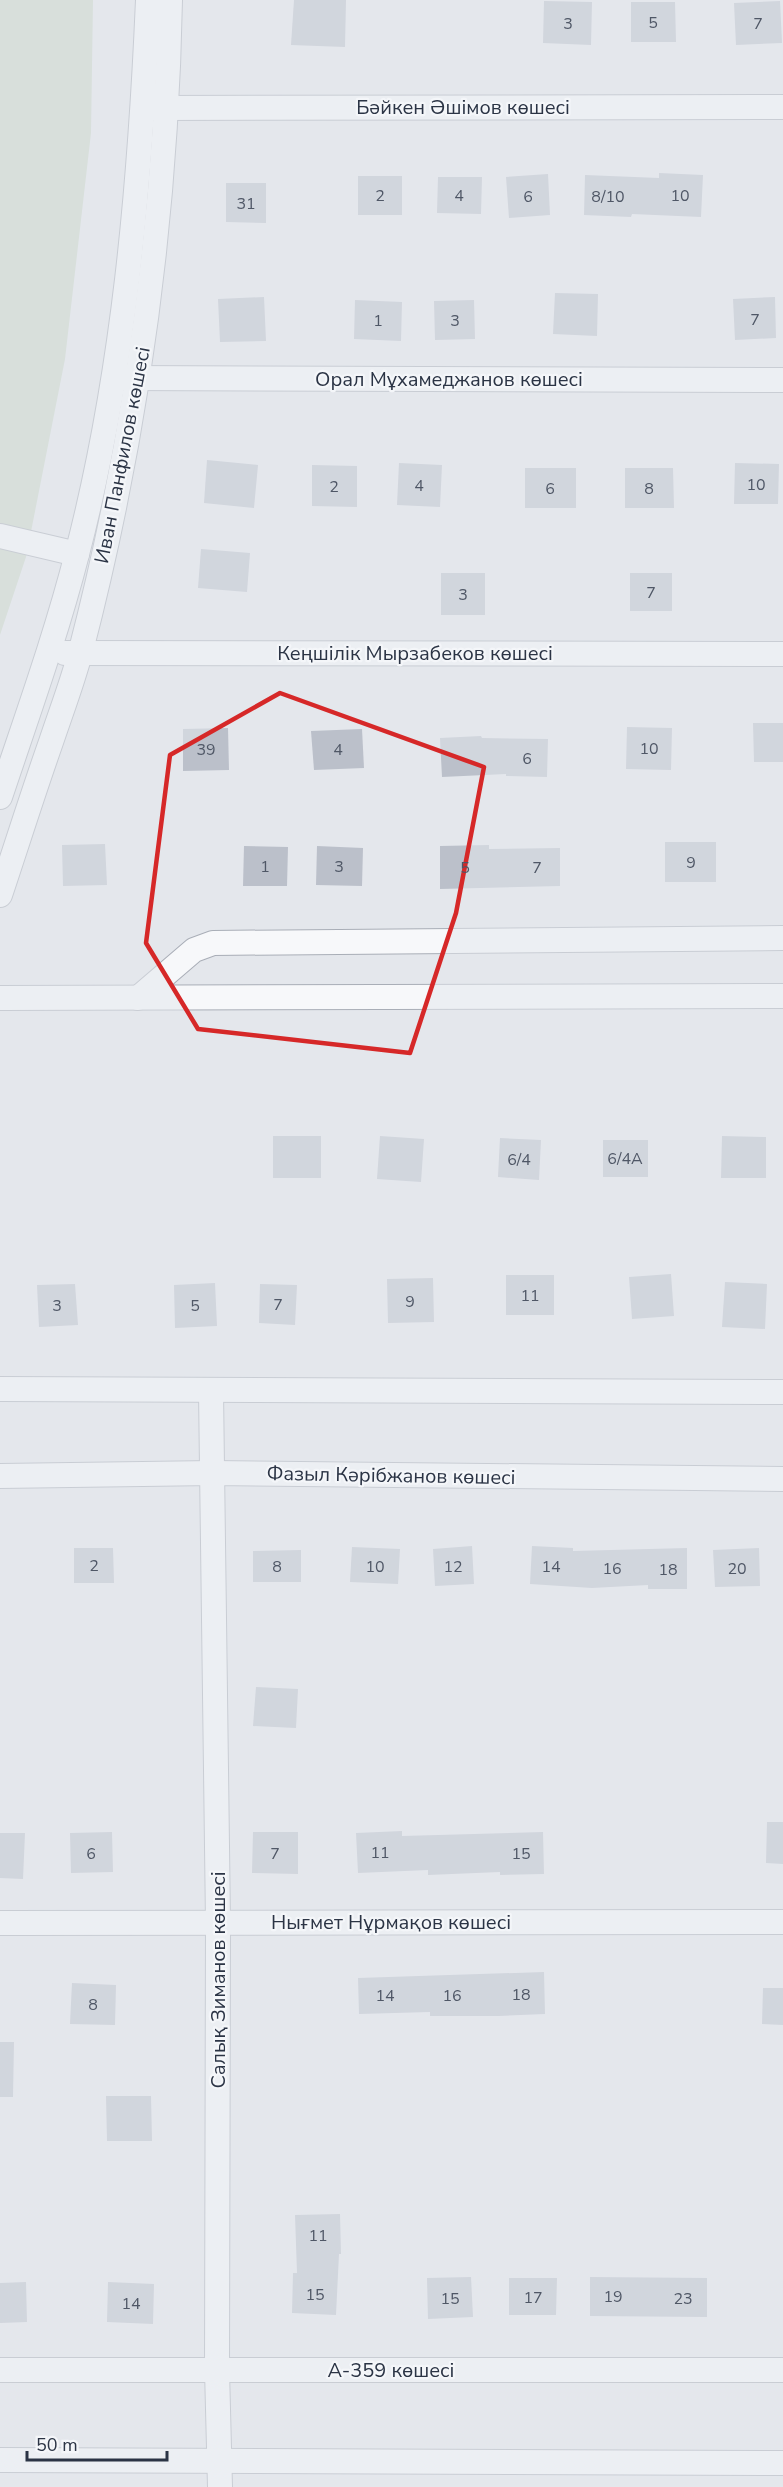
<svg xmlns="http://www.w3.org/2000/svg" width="783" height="2487" font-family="'Nunito Sans',sans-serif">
	<rect width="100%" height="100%" fill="#e4e7ec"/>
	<path fill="#c9d6c5" d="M 0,0 L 93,0 L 91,133 L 65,359 L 26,557 L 0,635 Z"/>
	<g fill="#bbc0ca">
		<path d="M 294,0 L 346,0 L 345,47 L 291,45 Z"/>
		<path d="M 544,1 L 592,2 L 591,45 L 543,43 Z"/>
		<path d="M 780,1 L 782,43 L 736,45 L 734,3 Z"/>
		<path d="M 631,2 L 675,2 L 676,42 L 631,42 Z"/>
		<path d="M 659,173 L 703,175 L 701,217 L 632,214 L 631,217 L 584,215 L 585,175 L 659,178 Z"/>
		<path d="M 548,174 L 550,215 L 509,218 L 506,177 Z"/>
		<rect x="358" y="176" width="44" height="39"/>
		<path d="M 438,177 L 482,177 L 481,214 L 437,213 Z"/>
		<path d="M 226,183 L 266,183 L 266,223 L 226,222 Z"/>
		<path d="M 555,293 L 598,294 L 597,336 L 553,334 Z"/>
		<path d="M 264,297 L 266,341 L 220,342 L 218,299 Z"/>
		<path d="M 775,297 L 776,338 L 735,340 L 733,299 Z"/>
		<path d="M 355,300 L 402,302 L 401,341 L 354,339 Z"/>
		<path d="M 474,300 L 475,339 L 435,340 L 434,301 Z"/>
		<path d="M 207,460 L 258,465 L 254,508 L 204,503 Z"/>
		<path d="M 399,463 L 442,465 L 440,507 L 397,505 Z"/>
		<path d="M 735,463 L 779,464 L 778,504 L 734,504 Z"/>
		<path d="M 312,465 L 357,466 L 357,507 L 312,506 Z"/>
		<rect x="525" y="468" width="51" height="40"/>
		<path d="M 625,468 L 673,468 L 674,508 L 625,508 Z"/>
		<path d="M 201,549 L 250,553 L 247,592 L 198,588 Z"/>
		<rect x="441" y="573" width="44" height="42"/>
		<rect x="630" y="573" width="42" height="38"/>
		<path d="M 753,723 L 783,723 L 783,762 L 754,762 Z"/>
		<path d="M 627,727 L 672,728 L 671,770 L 626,769 Z"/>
		<path d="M 228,728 L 229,770 L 183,771 L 183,729 Z"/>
		<path d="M 362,729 L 364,768 L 314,770 L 311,731 Z"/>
		<path d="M 481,736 L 482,738 L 548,739 L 547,777 L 506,776 L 506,774 L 442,777 L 440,738 Z"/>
		<rect x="665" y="842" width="51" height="40"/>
		<path d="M 105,844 L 107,885 L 63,886 L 62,845 Z"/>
		<path d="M 489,845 L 489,849 L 560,848 L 560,886 L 440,889 L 440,846 Z"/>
		<path d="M 244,846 L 288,847 L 287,886 L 243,886 Z"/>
		<path d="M 317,846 L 363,848 L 362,886 L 316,885 Z"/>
		<rect x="273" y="1136" width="48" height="42"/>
		<path d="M 380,1136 L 424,1139 L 421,1182 L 377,1179 Z"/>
		<path d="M 722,1136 L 766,1137 L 766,1178 L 721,1178 Z"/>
		<path d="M 500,1138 L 541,1140 L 539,1180 L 498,1177 Z"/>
		<rect x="603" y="1140" width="45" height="37"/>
		<path d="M 671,1274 L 674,1316 L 632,1319 L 629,1277 Z"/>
		<rect x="506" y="1275" width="48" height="40"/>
		<path d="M 433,1278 L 434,1322 L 388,1323 L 387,1279 Z"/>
		<path d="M 725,1282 L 767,1284 L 765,1329 L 722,1327 Z"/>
		<path d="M 215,1283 L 217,1326 L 175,1328 L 174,1285 Z"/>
		<path d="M 75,1284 L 78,1325 L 39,1327 L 37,1285 Z"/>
		<path d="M 260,1284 L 297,1285 L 295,1325 L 259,1323 Z"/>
		<path d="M 472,1546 L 474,1584 L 435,1586 L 433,1549 Z"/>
		<path d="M 532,1546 L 573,1548 L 573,1551 L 687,1548 L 687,1589 L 648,1589 L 648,1585 L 592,1588 L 530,1584 Z"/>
		<path d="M 352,1547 L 400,1549 L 398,1584 L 350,1582 Z"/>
		<path d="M 74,1548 L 113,1548 L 114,1583 L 74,1583 Z"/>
		<path d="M 759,1548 L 760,1586 L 715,1587 L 713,1550 Z"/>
		<path d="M 301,1550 L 301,1582 L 253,1582 L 253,1551 Z"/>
		<path d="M 256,1687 L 298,1689 L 296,1728 L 253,1726 Z"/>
		<path d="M 767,1822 L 783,1822 L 783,1864 L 766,1863 Z"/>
		<path d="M 402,1831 L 402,1836 L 543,1832 L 544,1874 L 500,1875 L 500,1872 L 428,1875 L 428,1870 L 358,1873 L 356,1833 Z"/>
		<path d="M 112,1832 L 113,1872 L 71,1873 L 70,1833 Z"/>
		<path d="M 253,1832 L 298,1832 L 298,1874 L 252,1873 Z"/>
		<path d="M 0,1833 L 25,1833 L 23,1879 L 0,1878 Z"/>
		<path d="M 544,1972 L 545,2014 L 499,2016 L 430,2016 L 430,2012 L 359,2014 L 358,1978 Z"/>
		<path d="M 72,1983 L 116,1985 L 115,2025 L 70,2024 Z"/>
		<path d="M 763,1988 L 783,1988 L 783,2025 L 762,2024 Z"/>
		<path d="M 0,2042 L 14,2042 L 13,2097 L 0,2097 Z"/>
		<path d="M 106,2096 L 151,2096 L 152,2141 L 107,2141 Z"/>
		<path d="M 340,2214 L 341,2254 L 339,2254 L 336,2315 L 292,2313 L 293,2273 L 297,2273 L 295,2215 Z"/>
		<path d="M 471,2277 L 473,2317 L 428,2319 L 427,2278 Z"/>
		<path d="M 590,2277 L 707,2278 L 707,2317 L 590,2316 Z"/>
		<path d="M 509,2278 L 557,2278 L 556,2315 L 509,2315 Z"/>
		<path d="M 26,2282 L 27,2322 L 0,2323 L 0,2283 Z"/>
		<path d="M 108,2282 L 154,2284 L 153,2324 L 107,2322 Z"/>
	</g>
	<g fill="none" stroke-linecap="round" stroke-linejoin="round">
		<defs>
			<g id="minor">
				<path d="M 152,108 L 783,107"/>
				<path d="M 122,378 L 783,380"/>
				<path d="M 0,536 L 77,554"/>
				<path d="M 65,653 L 783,654"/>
				<path d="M 0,797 C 27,716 56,636 77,554 C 124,373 140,186 148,0"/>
				<path d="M 0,895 C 17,844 33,793 51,742 C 61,712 73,681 81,650 C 136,438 166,220 170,0"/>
				<path d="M 0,998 L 783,996"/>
				<path d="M 138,998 L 194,950 L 213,943 L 783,938"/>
				<path d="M 0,1389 L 783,1392"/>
				<path d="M 211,1391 L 218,1922 L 217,2370 L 220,2487"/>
				<path d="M 0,1476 L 213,1473 L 783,1479"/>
				<path d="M 0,1923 L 783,1922"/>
				<path d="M 0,2370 L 783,2370"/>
				<path d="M 0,2460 L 783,2463"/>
			</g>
		</defs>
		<use href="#minor" stroke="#a9aeb7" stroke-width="26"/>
		<use href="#minor" stroke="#f7f8fa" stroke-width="24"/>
	</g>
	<path d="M0 0H783V2487H0ZM 280,693 L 484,767 L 456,913 L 410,1053 L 198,1029 L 146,943 L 170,755 Z" fill="#e4e7ec" fill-opacity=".55" fill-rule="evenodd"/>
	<path fill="none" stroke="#d62828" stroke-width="4.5" stroke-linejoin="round" d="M 280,693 L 484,767 L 456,913 L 410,1053 L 198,1029 L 146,943 L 170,755 Z"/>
	<g text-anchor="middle" stroke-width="4.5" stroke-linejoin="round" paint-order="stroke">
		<g font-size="16" fill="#4f5766">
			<text x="653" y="28">5</text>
			<text x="568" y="29">3</text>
			<text x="758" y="29">7</text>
			<text x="380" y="201">2</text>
			<text x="459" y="201">4</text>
			<text x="680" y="201">10</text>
			<text x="528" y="202">6</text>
			<text x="608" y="202">8/10</text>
			<text x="246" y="209">31</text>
			<text x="755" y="325">7</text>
			<text x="378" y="326">1</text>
			<text x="455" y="326">3</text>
			<text x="756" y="490">10</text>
			<text x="419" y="491">4</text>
			<text x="334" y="492">2</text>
			<text x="550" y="494">6</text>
			<text x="649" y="494">8</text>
			<text x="651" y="598">7</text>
			<text x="463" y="600">3</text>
			<text x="649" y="754">10</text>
			<text x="206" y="755">39</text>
			<text x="338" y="755">4</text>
			<text x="527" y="764">6</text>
			<text x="691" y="868">9</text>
			<text x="265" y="872">1</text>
			<text x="339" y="872">3</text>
			<text x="465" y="873">5</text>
			<text x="537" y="873">7</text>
			<text x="625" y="1164">6/4А</text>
			<text x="519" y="1165">6/4</text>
			<text x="530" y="1301">11</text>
			<text x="410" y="1307">9</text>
			<text x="278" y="1310">7</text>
			<text x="57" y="1311">3</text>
			<text x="195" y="1311">5</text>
			<text x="94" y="1571">2</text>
			<text x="277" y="1572">8</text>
			<text x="375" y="1572">10</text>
			<text x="453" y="1572">12</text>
			<text x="551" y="1572">14</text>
			<text x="612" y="1574">16</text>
			<text x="737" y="1574">20</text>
			<text x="668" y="1575">18</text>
			<text x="380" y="1858">11</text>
			<text x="91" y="1859">6</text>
			<text x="275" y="1859">7</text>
			<text x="521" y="1859">15</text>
			<text x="521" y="2000">18</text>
			<text x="385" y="2001">14</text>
			<text x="452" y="2001">16</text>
			<text x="93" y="2010">8</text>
			<text x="318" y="2241">11</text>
			<text x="315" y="2300">15</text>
			<text x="613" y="2302">19</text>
			<text x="533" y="2303">17</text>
			<text x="450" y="2304">15</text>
			<text x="683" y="2304">23</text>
			<text x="131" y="2309">14</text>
		</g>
		<g font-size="20" fill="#2b3445" stroke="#f4f6f9">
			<text x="463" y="114">Бәйкен Әшімов көшесі</text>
			<text x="449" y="386">Орал Мұхамеджанов көшесі</text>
			<text transform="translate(122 455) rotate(-79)" y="7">Иван Панфилов көшесі</text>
			<text x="415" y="660">Кеңшілік Мырзабеков көшесі</text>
			<text transform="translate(391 1475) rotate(1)" y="7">Фазыл Кәрібжанов көшесі</text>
			<text x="391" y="1929">Нығмет Нұрмақов көшесі</text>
			<text transform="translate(218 1980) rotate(-90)" y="7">Салық Зиманов көшесі</text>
			<text x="391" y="2377">А-359 көшесі</text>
		</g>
	</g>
	<path d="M27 2451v9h140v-9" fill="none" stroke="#2b3445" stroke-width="3"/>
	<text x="36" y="2451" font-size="18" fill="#2b3445" stroke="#f4f6f9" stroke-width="4.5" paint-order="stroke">50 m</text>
</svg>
